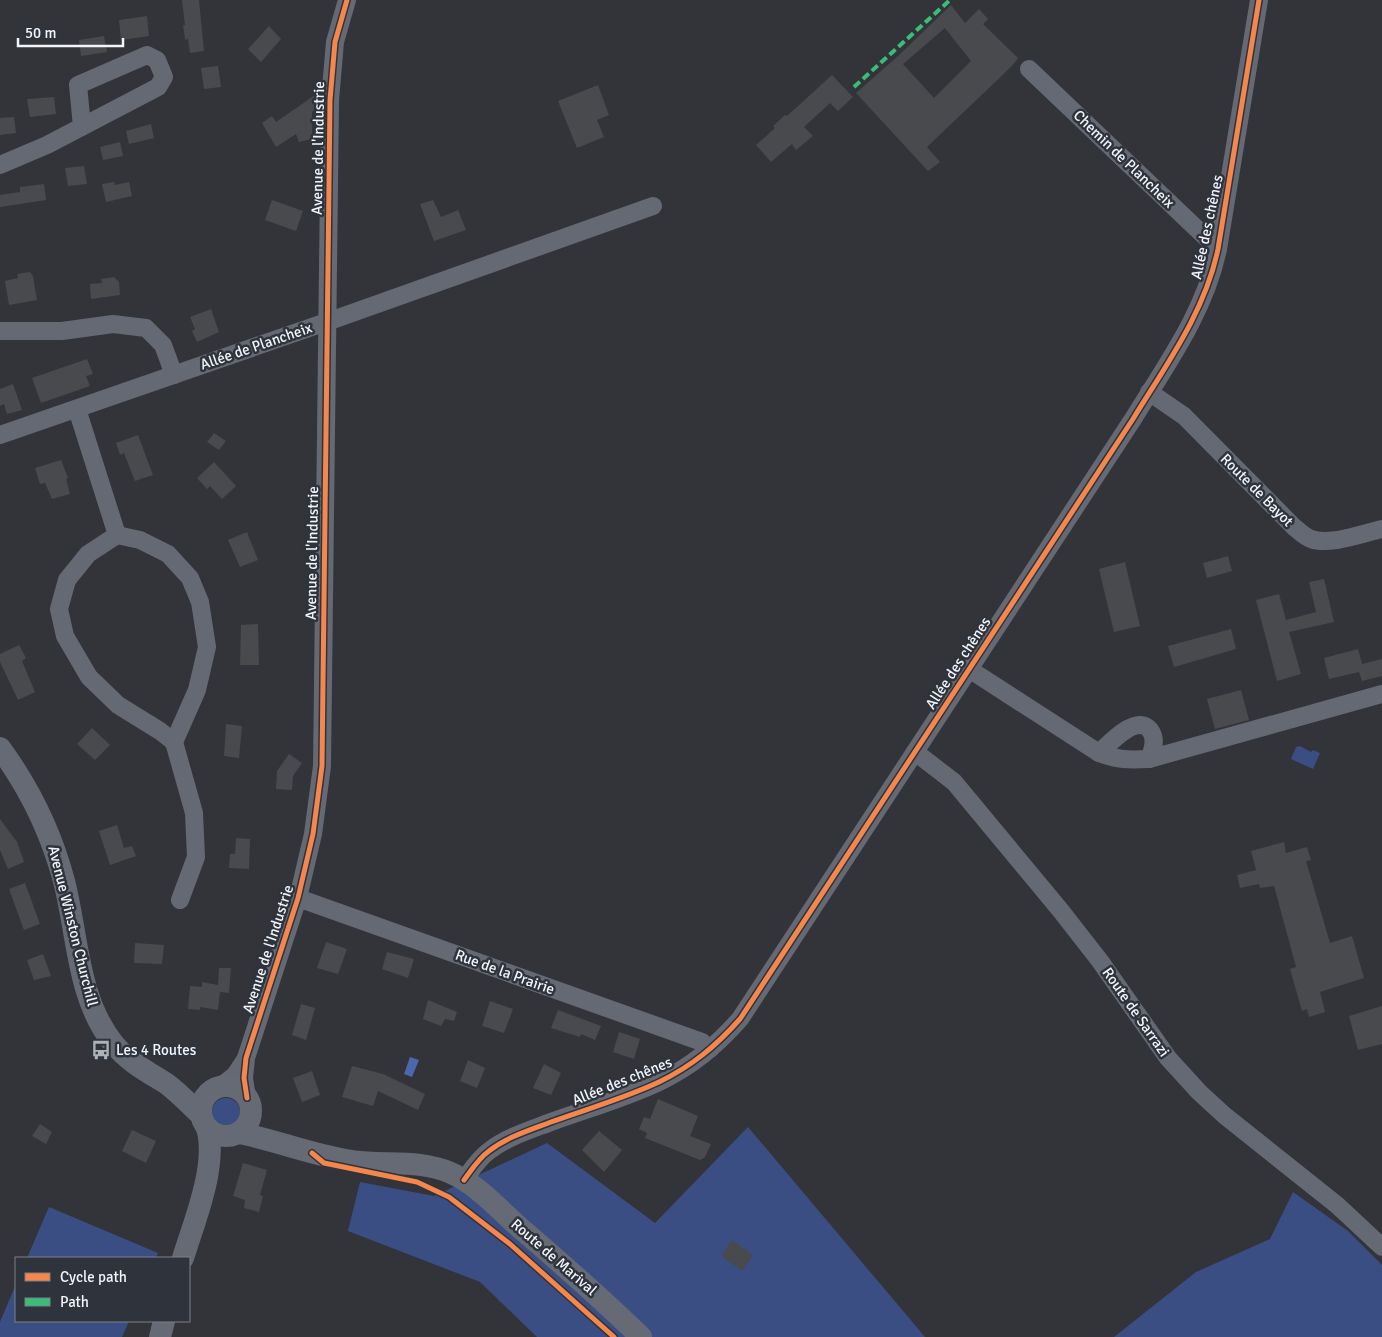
<svg xmlns="http://www.w3.org/2000/svg" width="1382" height="1337" font-family="Signika,sans-serif">
	<rect width="100%" height="100%" fill="#323439"/>
	<g fill="#3a4e84">
		<path d="M 1300,746 L 1311,752 L 1313,750 L 1320,753 L 1313,769 L 1291,759 L 1296,747 Z"/>
		<circle cx="226" cy="1112" r="14"/>
		<path d="M 748,1127 L 925,1337 L 537,1337 L 480,1282 L 348,1231 L 360,1182 L 434,1196 L 547,1143 L 655,1223 Z"/>
		<path d="M 1293,1192 L 1348,1231 L 1382,1265 L 1382,1337 L 1114,1337 L 1196,1272 L 1270,1239 Z"/>
		<path d="M 49,1207 L 158,1253 L 156,1258 L 27,1258 Z"/>
		<path d="M 16,1284 L 16,1321 L 129,1321 L 122,1337 L 0,1337 L 0,1322 Z"/>
	</g>
	<path fill="#4c67ac" d="M 410,1057 L 419,1060 L 412,1077 L 404,1074 Z"/>
	<g fill="#484a4e" fill-rule="evenodd">
		<path d="M 182,0 L 199,0 L 204,51 L 190,53 L 188,39 L 185,40 L 183,25 L 185,25 Z"/>
		<path d="M 951,5 L 965,23 L 979,9 L 988,19 L 983,24 L 1018,58 L 1012,66 L 927,147 L 940,162 L 928,171 L 856,93 L 897,57 ZM 945,28 L 971,61 L 934,98 L 903,64 Z"/>
		<path d="M 147,16 L 149,36 L 121,40 L 119,20 Z"/>
		<path d="M 269,26 L 281,39 L 261,62 L 248,49 Z"/>
		<path d="M 104,36 L 107,52 L 81,56 L 79,40 Z"/>
		<path d="M 218,66 L 221,87 L 204,89 L 201,68 Z"/>
		<path d="M 832,75 L 853,97 L 838,111 L 830,103 L 804,127 L 813,136 L 796,150 L 792,144 L 771,162 L 756,145 L 775,128 L 773,126 L 785,115 L 787,116 Z"/>
		<path d="M 598,85 L 609,115 L 597,120 L 604,137 L 577,148 L 558,101 Z"/>
		<path d="M 315,95 L 319,107 L 312,112 L 312,139 L 299,142 L 296,134 L 276,147 L 262,123 L 272,116 L 276,122 Z"/>
		<path d="M 54,97 L 56,114 L 30,117 L 27,99 Z"/>
		<path d="M 14,117 L 16,133 L 0,135 L 0,118 Z"/>
		<path d="M 151,124 L 154,138 L 129,144 L 126,131 Z"/>
		<path d="M 120,142 L 123,156 L 103,160 L 100,147 Z"/>
		<path d="M 84,166 L 87,184 L 68,186 L 65,168 Z"/>
		<path d="M 114,182 L 115,185 L 129,182 L 132,196 L 106,202 L 102,184 Z"/>
		<path d="M 44,184 L 46,200 L 0,207 L 0,195 L 20,192 L 20,187 Z"/>
		<path d="M 272,200 L 303,211 L 296,231 L 265,220 Z"/>
		<path d="M 433,200 L 441,217 L 458,210 L 466,230 L 434,241 L 420,204 Z"/>
		<path d="M 30,272 L 33,276 L 37,300 L 9,305 L 5,281 L 18,278 L 17,274 Z"/>
		<path d="M 114,277 L 119,282 L 120,295 L 91,299 L 90,284 L 102,283 L 101,279 Z"/>
		<path d="M 211,309 L 219,332 L 197,342 L 192,331 L 195,329 L 190,317 Z"/>
		<path d="M 87,359 L 93,374 L 86,376 L 90,386 L 41,403 L 32,378 Z"/>
		<path d="M 13,384 L 22,410 L 7,414 L 4,404 L 0,406 L 0,389 Z"/>
		<path d="M 214,433 L 226,441 L 219,450 L 207,442 Z"/>
		<path d="M 138,435 L 153,475 L 135,481 L 124,453 L 120,455 L 116,443 Z"/>
		<path d="M 61,460 L 68,478 L 66,479 L 70,494 L 52,499 L 45,483 L 40,484 L 35,468 Z"/>
		<path d="M 214,462 L 236,486 L 222,499 L 210,486 L 207,489 L 197,478 Z"/>
		<path d="M 247,532 L 258,560 L 240,567 L 228,540 Z"/>
		<path d="M 1228,556 L 1232,571 L 1207,578 L 1203,563 Z"/>
		<path d="M 1125,562 L 1140,626 L 1114,632 L 1099,569 Z"/>
		<path d="M 1324,579 L 1334,622 L 1289,632 L 1301,674 L 1277,681 L 1256,600 L 1279,594 L 1286,620 L 1316,612 L 1309,582 Z"/>
		<path d="M 258,624 L 259,665 L 240,665 L 241,625 Z"/>
		<path d="M 1231,629 L 1236,649 L 1174,667 L 1168,646 Z"/>
		<path d="M 19,645 L 26,658 L 22,661 L 35,692 L 18,700 L 0,662 L 0,654 Z"/>
		<path d="M 1358,649 L 1362,664 L 1382,659 L 1382,676 L 1362,681 L 1359,672 L 1329,679 L 1324,658 Z"/>
		<path d="M 1241,690 L 1249,720 L 1215,729 L 1207,699 Z"/>
		<path d="M 226,724 L 242,726 L 239,758 L 224,756 Z"/>
		<path d="M 92,728 L 110,745 L 95,760 L 77,744 Z"/>
		<path d="M 289,754 L 302,763 L 293,776 L 292,790 L 276,789 L 277,771 Z"/>
		<path d="M 0,819 L 17,842 L 24,862 L 8,869 L 0,850 Z"/>
		<path d="M 117,825 L 124,848 L 132,846 L 136,856 L 110,865 L 99,831 Z"/>
		<path d="M 236,838 L 250,839 L 249,869 L 229,868 L 230,854 L 235,854 Z"/>
		<path d="M 1284,842 L 1286,853 L 1307,847 L 1311,860 L 1306,861 L 1330,943 L 1352,936 L 1364,978 L 1320,992 L 1325,1012 L 1309,1017 L 1307,1009 L 1302,1011 L 1290,969 L 1296,967 L 1274,886 L 1260,888 L 1259,884 L 1240,888 L 1237,875 L 1256,870 L 1251,851 Z"/>
		<path d="M 25,883 L 40,924 L 24,930 L 9,889 Z"/>
		<path d="M 326,942 L 347,949 L 338,974 L 317,968 Z"/>
		<path d="M 135,943 L 164,945 L 162,964 L 134,963 Z"/>
		<path d="M 387,952 L 414,959 L 408,978 L 382,969 Z"/>
		<path d="M 43,954 L 51,976 L 34,980 L 27,960 Z"/>
		<path d="M 219,968 L 231,968 L 229,993 L 220,992 L 218,1010 L 200,1007 L 200,1010 L 188,1009 L 190,986 L 202,987 L 202,982 L 218,985 Z"/>
		<path d="M 428,1000 L 457,1012 L 454,1021 L 445,1019 L 441,1026 L 423,1019 Z"/>
		<path d="M 490,1001 L 513,1009 L 504,1033 L 482,1026 Z"/>
		<path d="M 301,1004 L 315,1008 L 306,1040 L 292,1035 Z"/>
		<path d="M 1382,1006 L 1382,1044 L 1358,1050 L 1349,1016 Z"/>
		<path d="M 558,1010 L 601,1026 L 595,1040 L 581,1034 L 580,1037 L 551,1028 Z"/>
		<path d="M 619,1032 L 640,1039 L 634,1059 L 613,1052 Z"/>
		<path d="M 468,1060 L 485,1068 L 477,1088 L 460,1081 Z"/>
		<path d="M 544,1064 L 561,1073 L 551,1095 L 533,1088 Z"/>
		<path d="M 352,1066 L 383,1074 L 425,1094 L 418,1110 L 378,1091 L 373,1106 L 342,1097 Z"/>
		<path d="M 312,1071 L 320,1095 L 302,1102 L 293,1078 Z"/>
		<path d="M 658,1099 L 698,1116 L 690,1136 L 711,1144 L 705,1157 L 700,1160 L 645,1138 L 647,1133 L 639,1129 L 644,1117 L 650,1119 Z"/>
		<path d="M 40,1124 L 52,1132 L 46,1144 L 32,1136 Z"/>
		<path d="M 132,1130 L 156,1141 L 146,1163 L 122,1151 Z"/>
		<path d="M 599,1131 L 622,1150 L 604,1172 L 582,1150 Z"/>
		<path d="M 243,1163 L 267,1170 L 260,1195 L 263,1196 L 259,1212 L 244,1208 L 245,1200 L 233,1196 Z"/>
		<path d="M 732,1240 L 753,1255 L 742,1271 L 721,1256 Z"/>
	</g>
	<g fill="none" stroke-linecap="round" stroke-linejoin="round">
		<g stroke="#646974" stroke-width="18">
			<path d="M 1029,69 L 1218,249"/>
			<path d="M 0,165 L 47,145 L 158,87 L 164,77 L 157,60 L 147,55 L 78,85 L 82,127"/>
			<path d="M 0,331 L 62,331 L 113,324 L 146,328 L 163,345 L 174,375"/>
			<path d="M 1149,392 L 1184,416 L 1294,527 C 1299,531 1305,537 1311,539 C 1329,546 1364,533 1382,529"/>
			<path d="M 77,409 L 117,535 L 88,554 L 67,580 L 59,609 L 65,636 L 89,677 L 118,705 L 160,731 L 174,742"/>
			<path d="M 0,435 L 338,318 L 653,206"/>
			<path d="M 117,535 L 140,540 L 168,554 L 190,578 L 200,602 L 207,647 L 197,690 L 174,742 L 194,813 L 196,857 L 180,900"/>
			<path d="M 969,669 L 1099,753 C 1118,760 1129,760 1149,759 L 1382,694"/>
			<path d="M 915,752 L 954,782 L 1061,911 L 1100,961 L 1168,1058 L 1199,1092 L 1224,1115 L 1337,1205 L 1382,1247"/>
			<path d="M 1099,753 C 1110,743 1137,713 1150,730 C 1157,739 1153,750 1149,759"/>
			<path d="M 298,898 L 702,1042 L 710,1049"/>
			<path d="M 220,1087 L 235,1075 L 245,1060"/>
			<path d="M 247,1098 L 244,1078 L 246,1058 L 298,898 L 313,834 L 322,766 L 330,100 L 335,42 L 347,0"/>
			<path d="M 464,1180 C 472,1169 479,1158 489,1151 C 507,1137 530,1130 551,1122 C 587,1109 625,1098 659,1082 C 692,1066 716,1046 740,1019 L 1133,419 C 1166,365 1205,312 1218,249 L 1259,0"/>
		</g>
		<g stroke="#656a75" stroke-width="22">
			<path d="M 0,748 C 30,789 51,832 64,881 C 78,935 77,998 113,1043 C 128,1062 148,1072 167,1084 C 179,1093 190,1105 201,1115"/>
			<circle cx="226" cy="1111" r="25"/>
			<path d="M 239,1133 C 275,1140 309,1154 346,1160 C 381,1167 417,1158 451,1173 C 475,1183 499,1209 519,1227 C 561,1263 602,1299 641,1337"/>
			<path d="M 183,1258 C 194,1222 218,1165 207,1128"/>
			<path d="M 160,1337 L 164,1321"/>
		</g>
		<path stroke="#3abd76" stroke-width="4" stroke-dasharray="8 4" stroke-linecap="butt" d="M 854,87 L 950,0"/>
		<defs>
			<g id="cycleway">
				<path d="M 247,1098 L 244,1078 L 246,1058 L 298,898 L 313,834 L 322,766 L 330,100 L 335,42 L 347,0"/>
				<path d="M 312,1153 L 324,1163 L 417,1182 L 449,1197 L 510,1244 L 614,1337"/>
				<path d="M 464,1180 C 472,1169 479,1158 489,1151 C 507,1137 530,1130 551,1122 C 587,1109 625,1098 659,1082 C 692,1066 716,1046 740,1019 L 1133,419 C 1166,365 1205,312 1218,249 L 1259,0"/>
			</g>
		</defs>
		<use href="#cycleway" stroke="#2f333c" stroke-width="8"/>
		<use href="#cycleway" stroke="#f5874c" stroke-width="5"/>
	</g>
	<defs>
		<symbol id="bus-bare" viewBox="-9 -9 18 18"><path d="M-5-6H5V4H4V6H2V4H-2V6H-4V4H-5ZM-3.5-4V0h7V-4ZM-3.5 1.2v1.5H-2V1.2ZM2 1.2v1.5H3.5V1.2Z" fill="#aeb1b6" stroke="#2f333c" stroke-width="2.5" paint-order="stroke"/></symbol>
	</defs>
	<g fill-rule="evenodd">
		<use href="#bus-bare" x="87" y="1036" width="28" height="28"/>
	</g>
	<g text-anchor="middle" stroke-width="5" stroke-linejoin="round" paint-order="stroke">
		<g font-size="15" fill="#f1f4fa" stroke="#2f333c">
			<text transform="translate(318 148) rotate(-89)" y="5">Avenue de l'Industrie</text>
			<text transform="translate(1124 159) rotate(44)" y="5">Chemin de Plancheix</text>
			<text transform="translate(1207 227) rotate(-78)" y="5">Allée des chênes</text>
			<text transform="translate(256 346) rotate(-19)" y="5">Allée de Plancheix</text>
			<text transform="translate(1257 490) rotate(45)" y="5">Route de Bayot</text>
			<text transform="translate(312 553) rotate(-89)" y="5">Avenue de l'Industrie</text>
			<text transform="translate(958 663) rotate(-57)" y="5">Allée des chênes</text>
			<text transform="translate(73 926) rotate(76)" y="5">Avenue Winston Churchill</text>
			<text transform="translate(268 949) rotate(-72)" y="5">Avenue de l'Industrie</text>
			<text transform="translate(505 972) rotate(20)" y="5">Rue de la Prairie</text>
			<text transform="translate(1136 1012) rotate(55)" y="5">Route de Sarrazi</text>
			<text transform="translate(622 1081) rotate(-22)" y="5">Allée des chênes</text>
			<text transform="translate(554 1257) rotate(41)" y="5">Route de Marival</text>
		</g>
		<g font-size="15" fill="#f1f4fa" stroke="#2f333c" text-anchor="start">
			<text x="116" y="1055">Les 4 Routes</text>
		</g>
	</g>
	<rect x="15" y="1257" width="175" height="65" fill="#2f333c" stroke="#7d8088"/>
	<rect x="25" y="1273" width="25" height="8" fill="#f5874c" stroke="#7d8088"/>
	<text x="60" y="1282" font-size="15" fill="#f1f4fa">Cycle path</text>
	<rect x="25" y="1298" width="25" height="8" fill="#3abd76" stroke="#7d8088"/>
	<text x="60" y="1307" font-size="15" fill="#f1f4fa">Path</text>
	<path d="M18 38v8h105v-8" fill="none" stroke="#f1f4fa" stroke-width="2.5"/>
	<text x="25" y="38" font-size="15" fill="#f1f4fa" stroke="#2f333c" stroke-width="4" paint-order="stroke">50 m</text>
</svg>
